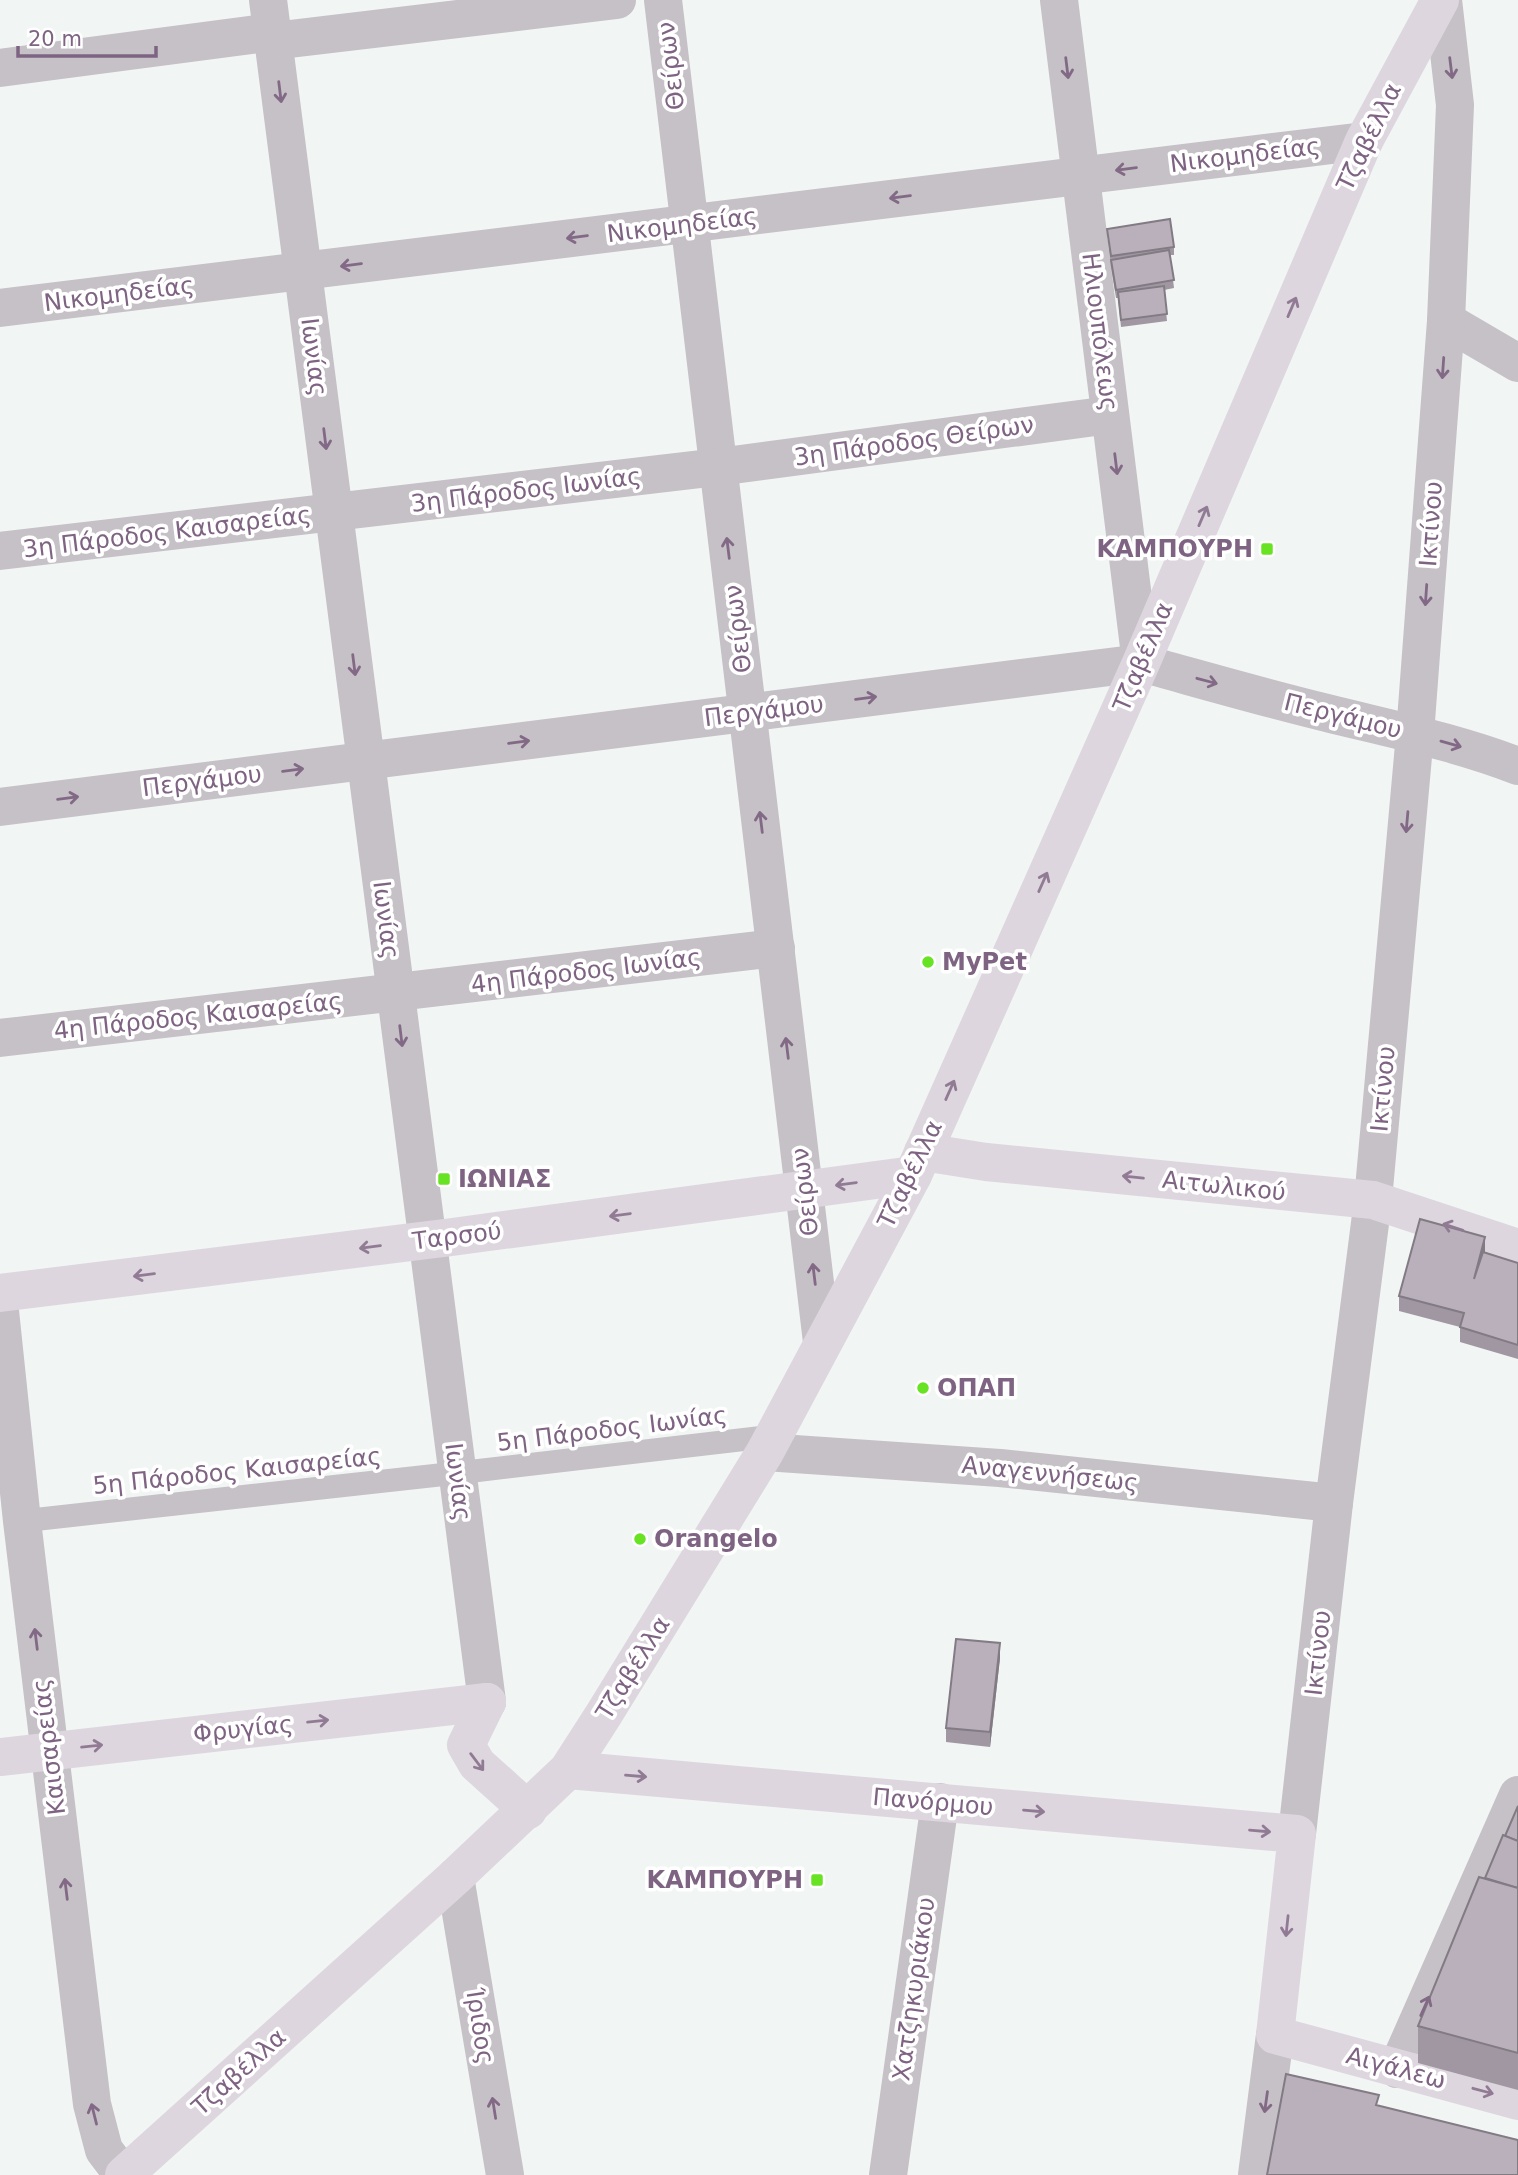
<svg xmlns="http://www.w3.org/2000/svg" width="1518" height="2175" font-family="'DejaVu Sans',sans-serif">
	<rect width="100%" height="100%" fill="#f1f5f3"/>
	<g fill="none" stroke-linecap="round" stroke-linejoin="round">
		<path stroke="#c6c0c7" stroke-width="23" d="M 22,1521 L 457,1473 L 773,1436"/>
		<g stroke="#c6c0c7" stroke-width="38">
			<path d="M 268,0 L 487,1702"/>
			<path d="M 663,0 L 822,1342"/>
			<path d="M 1059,0 L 1141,663"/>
			<path d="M 273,41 L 617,0"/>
			<path d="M 0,68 L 273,32"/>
			<path d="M 0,308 L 1364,141"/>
			<path d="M 1446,321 L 1518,363"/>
			<path d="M 0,551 L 718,467 L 1110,415"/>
			<path d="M 0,807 L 1141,663 C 1203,680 1265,698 1327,713 C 1391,729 1456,742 1518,766"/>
			<path d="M 0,1038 L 776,948"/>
			<path d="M 0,1311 L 22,1521 L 92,2104 L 104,2150 L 123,2175"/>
			<path d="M 765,1452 L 1000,1468 L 1334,1503"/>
			<path d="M 1297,1834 L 1334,1503 L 1373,1200 L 1415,734 L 1446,321 L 1455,105 L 1443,0"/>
			<path d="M 455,1877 L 505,2175"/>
			<path d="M 1397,2069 L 1518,1795"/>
			<path d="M 888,2175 L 940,1802"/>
			<path d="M 1257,2175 L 1275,2035"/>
		</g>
		<g stroke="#ddd6de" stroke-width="38">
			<path d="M 923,1152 L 986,1162 L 1373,1200 L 1518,1248"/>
			<path d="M 0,1293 L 452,1237 L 913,1175"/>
			<path d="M 487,1702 L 466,1745 L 477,1764 L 528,1810"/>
			<path d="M 0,1757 L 487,1702"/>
			<path d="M 568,1770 L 1297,1834 L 1275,2035 L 1518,2101"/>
			<path d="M 124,2175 L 455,1877 L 568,1770 L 604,1714 L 765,1452 L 913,1175 L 1141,663 L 1364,141 L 1440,0"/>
		</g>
	</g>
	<g fill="#a097a2">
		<path d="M 1107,229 L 1174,247 L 1174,255 L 1170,255 L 1174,288 L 1164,290 L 1167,321 L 1121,327 L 1118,298 L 1116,298 L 1111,267 Z"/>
		<path d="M 1485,1252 L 1518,1263 L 1518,1359 L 1460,1342 L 1460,1327 L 1399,1311 L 1399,1296 Z"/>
		<path d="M 1000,1658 L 990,1747 L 946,1742 L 946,1728 Z"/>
		<path d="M 1518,1806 L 1518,2090 L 1418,2063 L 1418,2026 L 1505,1836 Z"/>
	</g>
	<g fill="#827b84">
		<path d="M 1485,1237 L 1485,1252 L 1474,1294 L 1474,1279 Z"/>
		<path d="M 1000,1643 L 1000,1658 L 990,1747 L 990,1732 Z"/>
	</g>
	<g fill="#bab0bc" stroke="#827b84" stroke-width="2">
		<path d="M 1170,219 L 1174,247 L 1111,256 L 1107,229 Z"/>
		<path d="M 1169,250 L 1174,280 L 1116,290 L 1111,260 Z"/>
		<path d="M 1164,286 L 1167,314 L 1121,320 L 1118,292 Z"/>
		<path d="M 1420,1219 L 1485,1237 L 1474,1279 L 1483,1252 L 1518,1263 L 1518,1345 L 1460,1327 L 1464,1313 L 1399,1296 Z"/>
		<path d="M 956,1639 L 1000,1643 L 990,1732 L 946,1728 Z"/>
		<path d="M 1518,1806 L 1518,1841 L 1505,1836 Z"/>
		<path d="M 1503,1835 L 1518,1841 L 1518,1888 L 1485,1878 Z"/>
		<path d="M 1479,1877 L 1518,1888 L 1518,2053 L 1418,2026 Z"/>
		<path d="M 1286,2074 L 1379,2095 L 1376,2105 L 1518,2140 L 1518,2175 L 1267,2175 Z"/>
	</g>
	<defs><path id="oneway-shaft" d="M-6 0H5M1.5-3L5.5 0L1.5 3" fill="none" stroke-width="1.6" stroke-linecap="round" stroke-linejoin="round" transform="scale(1.75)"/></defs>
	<g stroke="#826985">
		<use href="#oneway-shaft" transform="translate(1067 68) rotate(83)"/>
		<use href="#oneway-shaft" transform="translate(1451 68) rotate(83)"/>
		<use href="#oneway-shaft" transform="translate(280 92) rotate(83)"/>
		<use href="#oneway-shaft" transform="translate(1126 169) rotate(173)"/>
		<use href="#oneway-shaft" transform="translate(900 197) rotate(173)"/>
		<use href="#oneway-shaft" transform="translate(577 237) rotate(173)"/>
		<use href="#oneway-shaft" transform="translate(351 265) rotate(173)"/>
		<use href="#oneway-shaft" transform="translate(1443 368) rotate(94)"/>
		<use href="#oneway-shaft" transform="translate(325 439) rotate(83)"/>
		<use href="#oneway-shaft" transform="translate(1116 464) rotate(83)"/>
		<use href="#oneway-shaft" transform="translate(728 548) rotate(-97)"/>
		<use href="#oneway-shaft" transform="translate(1426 595) rotate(94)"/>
		<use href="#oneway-shaft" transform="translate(354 665) rotate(83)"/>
		<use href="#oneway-shaft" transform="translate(1207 681) rotate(15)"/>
		<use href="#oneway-shaft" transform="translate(866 698) rotate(-7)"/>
		<use href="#oneway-shaft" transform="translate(519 742) rotate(-7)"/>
		<use href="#oneway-shaft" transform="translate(1451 744) rotate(16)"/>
		<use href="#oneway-shaft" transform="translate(293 770) rotate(-7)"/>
		<use href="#oneway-shaft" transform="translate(68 798) rotate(-7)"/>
		<use href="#oneway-shaft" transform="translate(761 822) rotate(-97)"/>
		<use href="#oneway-shaft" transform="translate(1407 822) rotate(95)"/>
		<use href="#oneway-shaft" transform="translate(401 1036) rotate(83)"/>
		<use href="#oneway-shaft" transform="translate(787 1048) rotate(-97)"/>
		<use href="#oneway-shaft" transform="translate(814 1274) rotate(-97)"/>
		<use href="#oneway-shaft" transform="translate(36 1639) rotate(-97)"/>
		<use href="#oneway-shaft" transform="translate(66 1889) rotate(-97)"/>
		<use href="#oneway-shaft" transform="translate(1425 2006) rotate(-66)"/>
		<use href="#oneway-shaft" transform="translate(1266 2102) rotate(98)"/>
		<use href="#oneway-shaft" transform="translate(494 2108) rotate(-99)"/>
		<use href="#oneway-shaft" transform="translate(94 2114) rotate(-104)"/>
	</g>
	<g stroke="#917b94">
		<use href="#oneway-shaft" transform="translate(1292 307) rotate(-67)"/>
		<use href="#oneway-shaft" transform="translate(1203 516) rotate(-67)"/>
		<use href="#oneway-shaft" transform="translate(1043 882) rotate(-66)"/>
		<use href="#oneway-shaft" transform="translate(950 1090) rotate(-66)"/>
		<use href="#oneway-shaft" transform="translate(1133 1177) rotate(-174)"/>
		<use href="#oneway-shaft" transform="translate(846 1184) rotate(172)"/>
		<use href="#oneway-shaft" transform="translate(620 1215) rotate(172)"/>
		<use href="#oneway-shaft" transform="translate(1453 1227) rotate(-162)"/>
		<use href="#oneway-shaft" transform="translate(370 1247) rotate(173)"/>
		<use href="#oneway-shaft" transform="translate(144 1275) rotate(173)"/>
		<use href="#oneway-shaft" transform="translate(318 1721) rotate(-6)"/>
		<use href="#oneway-shaft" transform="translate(92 1746) rotate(-6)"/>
		<use href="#oneway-shaft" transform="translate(477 1762) rotate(53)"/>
		<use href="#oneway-shaft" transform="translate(636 1776) rotate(5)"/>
		<use href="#oneway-shaft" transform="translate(1034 1811) rotate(5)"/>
		<use href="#oneway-shaft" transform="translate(1260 1831) rotate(5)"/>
		<use href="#oneway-shaft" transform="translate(1287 1926) rotate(96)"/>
		<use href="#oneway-shaft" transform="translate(1483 2091) rotate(15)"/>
	</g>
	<g fill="#67e323" stroke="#fff" stroke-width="2.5">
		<rect x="1260" y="542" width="14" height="14" rx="3.5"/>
		<circle cx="928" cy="962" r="7"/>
		<rect x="437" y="1172" width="14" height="14" rx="3.5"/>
		<circle cx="923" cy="1388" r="7"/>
		<circle cx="640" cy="1539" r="7"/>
		<rect x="810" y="1873" width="14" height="14" rx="3.5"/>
	</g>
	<g text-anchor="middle" stroke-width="7" stroke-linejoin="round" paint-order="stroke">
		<g font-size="24" fill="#7e6482" stroke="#fff">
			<text transform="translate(671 66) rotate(-97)" y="8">Θείρων</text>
			<text transform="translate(1369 137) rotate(-64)" y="8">Τζαβέλλα</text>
			<text transform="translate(1245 155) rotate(-7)" y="8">Νικομηδείας</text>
			<text transform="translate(682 225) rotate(-7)" y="8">Νικομηδείας</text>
			<text transform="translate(119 294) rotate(-7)" y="8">Νικομηδείας</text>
			<text transform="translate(1100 332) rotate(83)" y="8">Ηλιουπόλεως</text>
			<text transform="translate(314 357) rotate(83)" y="8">Ιωνίας</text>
			<text transform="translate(914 441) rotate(-8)" y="8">3η Πάροδος Θείρων</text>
			<text transform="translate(526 490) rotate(-7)" y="8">3η Πάροδος Ιωνίας</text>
			<text transform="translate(1431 524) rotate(-86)" y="8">Ικτίνου</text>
			<text transform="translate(167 532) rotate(-7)" y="8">3η Πάροδος Καισαρείας</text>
			<text transform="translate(738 629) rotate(-97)" y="8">Θείρων</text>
			<text transform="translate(1143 657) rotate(-67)" y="8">Τζαβέλλα</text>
			<text transform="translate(764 711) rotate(-7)" y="8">Περγάμου</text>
			<text transform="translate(1343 716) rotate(14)" y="8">Περγάμου</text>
			<text transform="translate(202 781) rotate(-7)" y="8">Περγάμου</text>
			<text transform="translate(386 920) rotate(83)" y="8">Ιωνίας</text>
			<text transform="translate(586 971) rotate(-7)" y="8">4η Πάροδος Ιωνίας</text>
			<text transform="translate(198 1016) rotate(-6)" y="8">4η Πάροδος Καισαρείας</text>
			<text transform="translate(1383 1089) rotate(-85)" y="8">Ικτίνου</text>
			<text transform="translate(910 1174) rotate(-64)" y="8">Τζαβέλλα</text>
			<text transform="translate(1224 1186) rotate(6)" y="8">Αιτωλικού</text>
			<text transform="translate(805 1192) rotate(-97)" y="8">Θείρων</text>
			<text transform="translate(457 1236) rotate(-7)" y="8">Ταρσού</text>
			<text transform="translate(612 1429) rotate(-7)" y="8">5η Πάροδος Ιωνίας</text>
			<text transform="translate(237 1471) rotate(-6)" y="8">5η Πάροδος Καισαρείας</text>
			<text transform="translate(1050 1474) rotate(6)" y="8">Αναγεννήσεως</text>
			<text transform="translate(458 1482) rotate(83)" y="8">Ιωνίας</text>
			<text transform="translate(1318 1653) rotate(-84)" y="8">Ικτίνου</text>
			<text transform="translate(633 1668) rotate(-58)" y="8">Τζαβέλλα</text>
			<text transform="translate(243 1729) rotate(-6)" y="8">Φρυγίας</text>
			<text transform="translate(49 1747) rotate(-97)" y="8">Καισαρείας</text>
			<text transform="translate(933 1802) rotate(5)" y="8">Πανόρμου</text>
			<text transform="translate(914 1989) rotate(-82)" y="8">Χατζηκυριάκου</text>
			<text transform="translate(480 2026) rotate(81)" y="8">Ίριδος</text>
			<text transform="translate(1396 2068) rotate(15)" y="8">Αιγάλεω</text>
			<text transform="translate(239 2072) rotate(-42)" y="8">Τζαβέλλα</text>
		</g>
		<g font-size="24" font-weight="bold" fill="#7e6482" stroke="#fff" text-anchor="start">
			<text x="1253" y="557" text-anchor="end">KAΜΠΟΥΡΗ</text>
			<text x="942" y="970">MyPet</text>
			<text x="458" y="1187">ΙΩΝΙΑΣ</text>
			<text x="937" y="1396">ΟΠΑΠ</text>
			<text x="654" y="1547">Orangelo</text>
			<text x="803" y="1888" text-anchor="end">ΚΑΜΠΟΥΡΗ</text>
		</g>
	</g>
	<path d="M18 46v10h138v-10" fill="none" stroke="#7e6482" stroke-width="3.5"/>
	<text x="28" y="46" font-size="21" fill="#7e6482" stroke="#ffffff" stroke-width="5" paint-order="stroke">20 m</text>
</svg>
